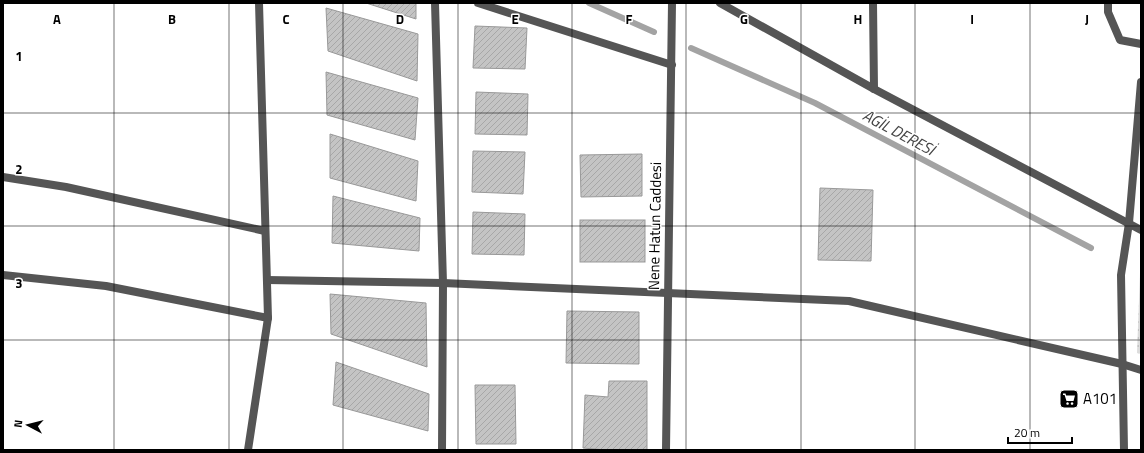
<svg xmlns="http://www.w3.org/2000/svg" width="1144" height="453" font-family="'Titillium Web',sans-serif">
	<defs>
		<pattern id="grass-dots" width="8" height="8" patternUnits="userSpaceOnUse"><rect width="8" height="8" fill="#dcdcdc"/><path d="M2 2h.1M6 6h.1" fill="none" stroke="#bbb" stroke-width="1.8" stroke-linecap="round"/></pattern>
		<pattern id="building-hatch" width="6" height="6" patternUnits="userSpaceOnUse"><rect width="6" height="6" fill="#c4c4c4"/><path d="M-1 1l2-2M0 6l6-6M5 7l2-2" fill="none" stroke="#a7a7a7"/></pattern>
	</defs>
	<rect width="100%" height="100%" fill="#fff"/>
	<path fill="url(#grass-dots)" d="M 1140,273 L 1141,273 L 1141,354 L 1137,353 Z"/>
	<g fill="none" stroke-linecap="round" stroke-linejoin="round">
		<g stroke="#a3a3a3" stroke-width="6">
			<path d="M 589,3 L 654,32"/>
			<path d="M 691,48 L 815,103 L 1091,248"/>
		</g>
	</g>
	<g fill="url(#building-hatch)" stroke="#999">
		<path d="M 366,3 L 416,3 L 416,19 Z"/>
		<path d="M 326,8 L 418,34 L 417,81 L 328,51 Z"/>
		<path d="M 475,26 L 527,28 L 525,69 L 473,68 Z"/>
		<path d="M 326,72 L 418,98 L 415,140 L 327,115 Z"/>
		<path d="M 476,92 L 528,94 L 527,135 L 475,134 Z"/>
		<path d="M 330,134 L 418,161 L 416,201 L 330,178 Z"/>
		<path d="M 473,151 L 525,152 L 523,194 L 472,192 Z"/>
		<path d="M 642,154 L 642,196 L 581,197 L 580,155 Z"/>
		<path d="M 820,188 L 873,190 L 871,261 L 818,260 Z"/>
		<path d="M 333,196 L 420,218 L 419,251 L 332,243 Z"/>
		<path d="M 473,212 L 525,214 L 524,255 L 472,254 Z"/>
		<rect x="580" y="220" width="65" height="42"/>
		<path d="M 330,294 L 426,303 L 427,367 L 331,334 Z"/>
		<path d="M 567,311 L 639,312 L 639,364 L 566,363 Z"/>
		<path d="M 336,362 L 429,394 L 428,431 L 333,405 Z"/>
		<path d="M 609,381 L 647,381 L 647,450 L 606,450 L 583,448 L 585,395 L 608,397 Z"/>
		<path d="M 475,385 L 515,385 L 516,444 L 476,444 Z"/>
	</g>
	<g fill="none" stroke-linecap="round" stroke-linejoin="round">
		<g stroke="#555" stroke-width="8">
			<path d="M 435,3 L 443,283 L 442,450"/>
			<path d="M 478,3 L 672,65"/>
			<path d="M 720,3 L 874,89 L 1141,230"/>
			<path d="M 873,3 L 874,89"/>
			<path d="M 1108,3 L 1108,12 L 1120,40 L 1141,44"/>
			<path d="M 3,177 L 66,187 L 265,231"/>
			<path d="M 3,275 L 106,286 L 268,318"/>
			<path d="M 267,280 L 443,283 L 849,301 L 1122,364 L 1141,370"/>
			<path d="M 248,450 L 268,318 L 259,3"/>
			<path d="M 1124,450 L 1121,275 L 1129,223 L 1141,82"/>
		</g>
		<path stroke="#555" stroke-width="8" d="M 666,450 L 672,3"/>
	</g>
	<path fill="none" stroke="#000" stroke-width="1" stroke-opacity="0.55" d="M 114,3 L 114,450M 229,3 L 229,450M 343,3 L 343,450M 458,3 L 458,450M 572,3 L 572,450M 686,3 L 686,450M 801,3 L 801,450M 915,3 L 915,450M 1030,3 L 1030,450M 3,113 L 1141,113M 3,226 L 1141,226M 3,340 L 1141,340"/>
	<defs>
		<symbol id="supermarket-square" viewBox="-11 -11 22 22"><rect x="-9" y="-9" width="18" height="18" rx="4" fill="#000" stroke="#fff"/><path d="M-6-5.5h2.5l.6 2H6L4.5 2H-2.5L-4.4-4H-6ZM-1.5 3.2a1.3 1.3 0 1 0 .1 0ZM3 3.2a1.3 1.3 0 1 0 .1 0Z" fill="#fff"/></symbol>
	</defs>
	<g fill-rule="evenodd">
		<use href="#supermarket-square" x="1058" y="388" width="22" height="22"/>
	</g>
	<g text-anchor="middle" stroke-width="3" stroke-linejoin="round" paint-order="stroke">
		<g font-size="15" fill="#000" stroke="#fff">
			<text transform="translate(655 226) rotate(-89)" y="5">Nene Hatun Caddesi</text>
		</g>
		<g font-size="15" fill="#000" stroke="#fff" text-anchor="start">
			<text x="1083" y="404">A101</text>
		</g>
		<g font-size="16" font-style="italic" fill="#444" stroke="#fff">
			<text transform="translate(899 132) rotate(28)" y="6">AGİL DERESİ</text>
		</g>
	</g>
	<g font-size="13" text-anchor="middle" font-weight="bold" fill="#000" stroke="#fff" stroke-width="3" stroke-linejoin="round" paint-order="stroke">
		<text x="57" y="24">A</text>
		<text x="172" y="24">B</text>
		<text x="286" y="24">C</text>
		<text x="400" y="24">D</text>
		<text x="515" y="24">E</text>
		<text x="629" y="24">F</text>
		<text x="744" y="24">G</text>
		<text x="858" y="24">H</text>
		<text x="972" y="24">I</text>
		<text x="1087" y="24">J</text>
		<text x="19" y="61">1</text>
		<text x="19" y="174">2</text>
		<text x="19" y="288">3</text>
	</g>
	<rect width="1144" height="453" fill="none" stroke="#000000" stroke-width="8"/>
	<g transform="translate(28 425) rotate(277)" stroke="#ffffff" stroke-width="3" paint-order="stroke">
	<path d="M0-3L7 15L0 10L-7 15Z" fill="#000000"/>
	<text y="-6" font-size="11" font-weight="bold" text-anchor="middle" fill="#000000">N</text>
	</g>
	<path d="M1008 437v6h64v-6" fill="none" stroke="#000000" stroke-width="2"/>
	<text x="1014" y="437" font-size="12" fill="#000000" stroke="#ffffff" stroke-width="3" paint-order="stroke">20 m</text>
</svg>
